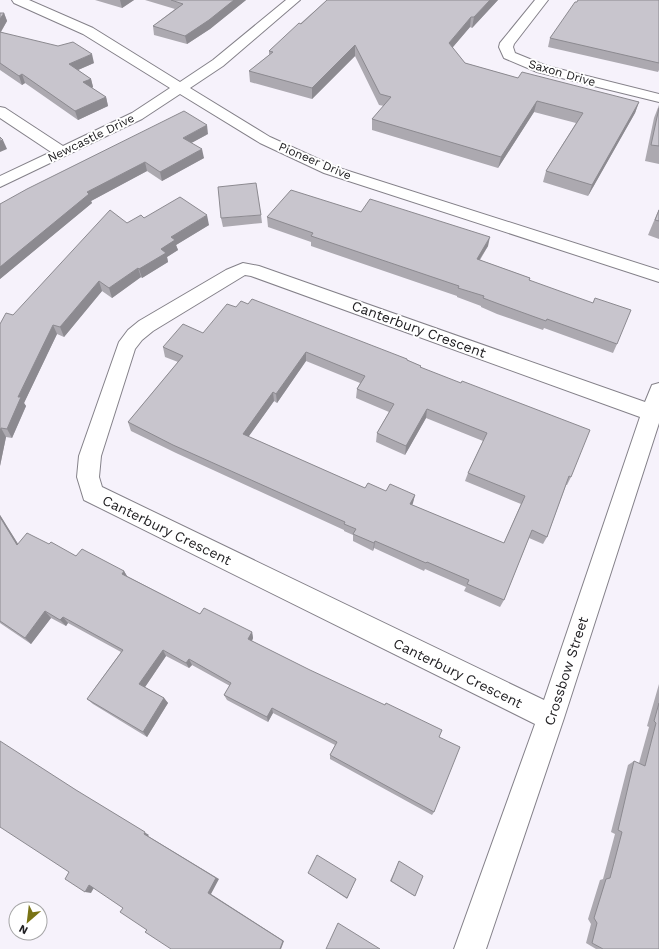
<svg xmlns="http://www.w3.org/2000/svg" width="659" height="949" font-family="'Work Sans',sans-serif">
	<rect width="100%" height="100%" fill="#f6f2fb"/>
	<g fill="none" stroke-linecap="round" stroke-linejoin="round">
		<defs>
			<g id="minor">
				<path d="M 12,0 L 29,0 L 93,28 L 180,82 L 213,60 L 286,0 L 300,0 L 223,66 L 190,88 L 270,137 L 336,167 L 659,270 L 659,282 L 324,173 L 260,143 L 180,94 L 142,119 L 0,187 L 0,176 L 51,152 L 0,118 L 0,107 L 5,108 L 63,146 L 132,113 L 170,88 L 83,34 L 14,3 Z"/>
				<path d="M 535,0 L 548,0 L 514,44 L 513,47 L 515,53 L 547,66 L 659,94 L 659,102 L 537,72 L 504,58 L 499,47 L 500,43 Z"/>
				<path d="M 243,263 L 259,266 L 645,402 L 652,385 L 659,383 L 659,423 L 564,718 L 486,949 L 454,949 L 535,724 L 84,500 L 77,477 L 79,456 L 119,342 L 128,330 L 139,321 L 226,270 ZM 245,275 L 251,276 L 640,417 L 544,700 L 102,487 L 99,477 L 101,456 L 135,349 L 142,340 L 153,331 Z"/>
			</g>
		</defs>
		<use href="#minor" stroke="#848189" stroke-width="2"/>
		<use href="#minor" fill="#fff" fill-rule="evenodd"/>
	</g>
	<g fill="#aca9b0" fill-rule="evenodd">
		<path d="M 95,0 L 134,0 L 122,8 Z"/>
		<path d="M 145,0 L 246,0 L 210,29 L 187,44 L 154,35 L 153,26 L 175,9 Z"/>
		<path d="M 327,0 L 498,0 L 472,28 L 470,27 L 452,48 L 465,63 L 518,78 L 639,102 L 635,113 L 588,196 L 543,182 L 546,171 L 576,123 L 534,112 L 498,168 L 372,130 L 372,119 L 384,106 L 379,105 L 355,56 L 312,99 L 250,82 L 249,71 L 269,55 L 269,51 Z"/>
		<path d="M 659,0 L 659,70 L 658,72 L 548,47 L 550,38 L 577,2 Z"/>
		<path d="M 0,13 L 4,13 L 7,21 L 1,32 L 94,63 L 78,70 L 91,79 L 93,87 L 92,88 L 106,97 L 108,106 L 78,120 L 25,83 L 22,85 L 0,70 Z"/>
		<path d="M 659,105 L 659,164 L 645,161 L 654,118 Z"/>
		<path d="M 208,134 L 191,143 L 204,158 L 162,181 L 147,171 L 91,201 L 92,203 L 0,279 L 0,204 Z"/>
		<path d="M 659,209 L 659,239 L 648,235 Z"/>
		<path d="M 361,212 L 488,246 L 480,260 L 530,278 L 529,280 L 617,344 L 613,353 L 544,328 L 543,330 L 497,314 L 481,307 L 481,306 L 457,297 L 457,296 L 311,246 L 311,242 L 268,227 L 267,217 Z"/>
		<path d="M 261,215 L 262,223 L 223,227 L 221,218 Z"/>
		<path d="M 144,218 L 209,225 L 176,245 L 178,250 L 167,257 L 168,262 L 142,278 L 141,277 L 112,298 L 102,291 L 64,337 L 57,334 L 24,403 L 26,406 L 12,438 L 6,437 L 0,466 L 0,324 L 13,315 L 127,223 Z"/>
		<path d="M 236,307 L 407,359 L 407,360 L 421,366 L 420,367 L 571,477 L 567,485 L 566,485 L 547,537 L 543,544 L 529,538 L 504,600 L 500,607 L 464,591 L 466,587 L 425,569 L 424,571 L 374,548 L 373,551 L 353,541 L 353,535 L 344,531 L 344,530 L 176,453 L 131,431 L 128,422 L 178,362 L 165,357 L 163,347 L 203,333 ZM 306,361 L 360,383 L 357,389 L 356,398 L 389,412 L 377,433 L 376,442 L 405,455 L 426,418 L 483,441 L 468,473 L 465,481 L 521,504 L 504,543 L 412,505 L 415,495 L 365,488 L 248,437 L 274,401 L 277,403 Z"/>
		<path d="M 0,515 L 18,544 L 49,544 L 76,556 L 124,571 L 127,576 L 200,614 L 252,632 L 253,638 L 252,641 L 439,737 L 434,812 L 432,815 L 330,759 L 330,755 L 335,745 L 273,713 L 268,722 L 227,700 L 224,695 L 230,686 L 192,665 L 189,668 L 166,656 L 145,687 L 164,698 L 168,703 L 147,737 L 93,704 L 87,699 L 121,652 L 68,623 L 66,626 L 51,618 L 31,644 L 0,623 Z"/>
		<path d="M 659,684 L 659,949 L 596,949 L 586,943 L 591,924 L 588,919 L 600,880 L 603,879 L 615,834 L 611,832 L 628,765 L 634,761 L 639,763 L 649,727 L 647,726 Z"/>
		<path d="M 399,861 L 415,896 L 414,896 L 390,881 Z"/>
		<path d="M 308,873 L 356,879 L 347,899 L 309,873 Z"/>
	</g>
	<g fill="#8c8a90">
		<path d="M 120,0 L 134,0 L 122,8 Z"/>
		<path d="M 234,0 L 246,0 L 210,29 L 187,44 L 185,36 Z"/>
		<path d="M 490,0 L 498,0 L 472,28 L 474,17 Z"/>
		<path d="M 4,13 L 7,21 L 0,33 L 0,19 Z"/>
		<path d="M 471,17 L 470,27 L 447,54 L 449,43 Z"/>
		<path d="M 355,45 L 355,56 L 312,99 L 312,88 Z"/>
		<path d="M 92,54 L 94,63 L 71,73 L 69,64 Z"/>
		<path d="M 22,74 L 25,83 L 22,85 L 19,76 Z"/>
		<path d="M 91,79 L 93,87 L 86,91 L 83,82 Z"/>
		<path d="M 106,97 L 108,106 L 78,120 L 75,111 Z"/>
		<path d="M 537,101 L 534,112 L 498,168 L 501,157 Z"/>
		<path d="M 639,102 L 635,113 L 588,196 L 592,185 Z"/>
		<path d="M 207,125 L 208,134 L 184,147 L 183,138 Z"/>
		<path d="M 3,140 L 7,149 L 0,152 L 0,141 Z"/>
		<path d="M 202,149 L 204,158 L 162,181 L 160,172 Z"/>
		<path d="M 145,162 L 147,171 L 91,201 L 92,203 L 0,279 L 0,267 L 87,192 Z"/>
		<path d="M 207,215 L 209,225 L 176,245 L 178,250 L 167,257 L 168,262 L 142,278 L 139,269 L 161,249 L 171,237 Z"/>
		<path d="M 490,237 L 488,246 L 474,268 L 477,259 Z"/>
		<path d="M 138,268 L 141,277 L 112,298 L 109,288 Z"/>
		<path d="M 99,281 L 102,291 L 64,337 L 60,327 Z"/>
		<path d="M 53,325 L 57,334 L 24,403 L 26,406 L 12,438 L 7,429 L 18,397 Z"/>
		<path d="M 306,352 L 306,361 L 277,403 L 276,394 Z"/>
		<path d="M 273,392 L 274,401 L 244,443 L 243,434 Z"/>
		<path d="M 427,409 L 426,418 L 405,455 L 406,446 Z"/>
		<path d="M 1,428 L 6,437 L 0,466 L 0,431 Z"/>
		<path d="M 415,495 L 413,503 L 409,512 L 410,504 Z"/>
		<path d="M 0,515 L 23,552 L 17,545 L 0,517 Z"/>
		<path d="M 375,541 L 374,548 L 373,551 L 374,543 Z"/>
		<path d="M 124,571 L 128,578 L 122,574 Z"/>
		<path d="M 45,611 L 51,618 L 31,644 L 25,638 Z"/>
		<path d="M 63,617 L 68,623 L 66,626 L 60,620 Z"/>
		<path d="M 252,632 L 253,638 L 250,645 L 248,639 Z"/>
		<path d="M 163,650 L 166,656 L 143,690 L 139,684 Z"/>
		<path d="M 189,659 L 192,665 L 189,668 L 186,663 Z"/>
		<path d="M 164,698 L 168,703 L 147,737 L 143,732 Z"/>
		<path d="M 272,708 L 273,713 L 268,722 L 267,717 Z"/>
		<path d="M 0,740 L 82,794 L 149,835 L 148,836 L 219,879 L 211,894 L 284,941 L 281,949 L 280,949 L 208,893 L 144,834 L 76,790 Z"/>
		<path d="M 89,885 L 95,886 L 91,893 L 85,892 Z"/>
	</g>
	<g fill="#c8c5cd" stroke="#8c8a90" fill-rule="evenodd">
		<path d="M 171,0 L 234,0 L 209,20 L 185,36 L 153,26 L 183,4 Z"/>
		<path d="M 327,0 L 490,0 L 474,17 L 471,17 L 449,43 L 465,63 L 518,78 L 522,72 L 639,102 L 592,185 L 546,171 L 583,113 L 537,101 L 501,157 L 372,119 L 391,97 L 380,94 L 355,45 L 312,88 L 249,71 L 273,52 L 269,51 L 299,23 L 301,24 Z"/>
		<path d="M 578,0 L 659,0 L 659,63 L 550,38 L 575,2 L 577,2 Z"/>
		<path d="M 0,13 L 4,13 L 0,19 Z"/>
		<path d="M 0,32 L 58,46 L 73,42 L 92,54 L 69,64 L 91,79 L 83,82 L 106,97 L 75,111 L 22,74 L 19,76 L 0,63 Z"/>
		<path d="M 659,108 L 659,146 L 651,145 Z"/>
		<path d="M 184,111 L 207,125 L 183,138 L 202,149 L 160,172 L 145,162 L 87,192 L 89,194 L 0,267 L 0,204 L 27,189 Z"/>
		<path d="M 0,137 L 3,140 L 0,141 Z"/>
		<path d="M 256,183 L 261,215 L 221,218 L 218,187 Z"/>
		<path d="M 291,190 L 361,212 L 370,199 L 490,237 L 477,259 L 530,278 L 529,280 L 593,303 L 595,298 L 631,310 L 617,344 L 547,319 L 546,321 L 499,304 L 483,298 L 484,296 L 458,288 L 459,286 L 311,236 L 313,233 L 267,217 Z"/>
		<path d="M 180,197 L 207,215 L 171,237 L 175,240 L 161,249 L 166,253 L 139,269 L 138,268 L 109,288 L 99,281 L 60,327 L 53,325 L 18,397 L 21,397 L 7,429 L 1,428 L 0,431 L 0,324 L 6,313 L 13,315 L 110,210 L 127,223 L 141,215 L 144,218 Z"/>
		<path d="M 659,210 L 659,221 L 655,220 Z"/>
		<path d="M 252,299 L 407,359 L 407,360 L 421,366 L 420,367 L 461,383 L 462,381 L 590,430 L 571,477 L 569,476 L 547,537 L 532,530 L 504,600 L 467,584 L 469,580 L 427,562 L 426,563 L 375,541 L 374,543 L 353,534 L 356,529 L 344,524 L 345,522 L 173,445 L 128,422 L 183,356 L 163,347 L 183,324 L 203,333 L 227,304 L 236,307 L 241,301 L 248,304 ZM 306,352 L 365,376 L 357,389 L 394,404 L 377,433 L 406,446 L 427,409 L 487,433 L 468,473 L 525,496 L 504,543 L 410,504 L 415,495 L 390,484 L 386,491 L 368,483 L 365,488 L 243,434 L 273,392 L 276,394 Z"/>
		<path d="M 0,517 L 17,545 L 27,533 L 49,544 L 51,542 L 76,556 L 82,549 L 124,571 L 122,574 L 200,614 L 204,608 L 252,632 L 248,639 L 310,670 L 385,705 L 386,703 L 442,730 L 439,737 L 460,747 L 434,812 L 330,755 L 337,742 L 272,708 L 267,717 L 224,695 L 231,683 L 189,659 L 186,663 L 163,650 L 139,684 L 164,698 L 143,732 L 87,699 L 123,650 L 63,617 L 60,620 L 45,611 L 25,638 L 0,621 Z"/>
		<path d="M 659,703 L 659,949 L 603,949 L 592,943 L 597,923 L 594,918 L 606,879 L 610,878 L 622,832 L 618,830 L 634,761 L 645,766 L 656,723 L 654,721 Z"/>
		<path d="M 0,741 L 76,790 L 145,832 L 144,834 L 216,878 L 208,893 L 283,941 L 280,949 L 171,949 L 145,932 L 147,930 L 120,912 L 123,908 L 89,885 L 85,892 L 65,879 L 69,872 L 0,827 Z"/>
		<path d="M 317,855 L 356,879 L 347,898 L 308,873 Z"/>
		<path d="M 399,861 L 423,876 L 415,896 L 391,881 Z"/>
		<path d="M 338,923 L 380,949 L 326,949 Z"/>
	</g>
	<g text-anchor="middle" stroke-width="4" stroke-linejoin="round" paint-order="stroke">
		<g font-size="12" fill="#212023" stroke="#fff">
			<text transform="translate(562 73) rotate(16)" y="4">Saxon Drive</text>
			<text transform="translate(91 138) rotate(-26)" y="4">Newcastle Drive</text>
			<text transform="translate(315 161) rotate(23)" y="4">Pioneer Drive</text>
		</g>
		<g font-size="14" fill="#212023" stroke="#fff">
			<text transform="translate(419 329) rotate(20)" y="5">Canterbury Crescent</text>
			<text transform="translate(167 530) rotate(26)" y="5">Canterbury Crescent</text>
			<text transform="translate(566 671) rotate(-72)" y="5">Crossbow Street</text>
			<text transform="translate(458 673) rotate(26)" y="5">Canterbury Crescent</text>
		</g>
	</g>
	<g transform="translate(28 921) rotate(208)"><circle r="19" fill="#ffffff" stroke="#a6a6a7"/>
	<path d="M0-3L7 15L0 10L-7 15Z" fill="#797315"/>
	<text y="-6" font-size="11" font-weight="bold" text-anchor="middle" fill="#212023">N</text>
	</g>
</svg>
